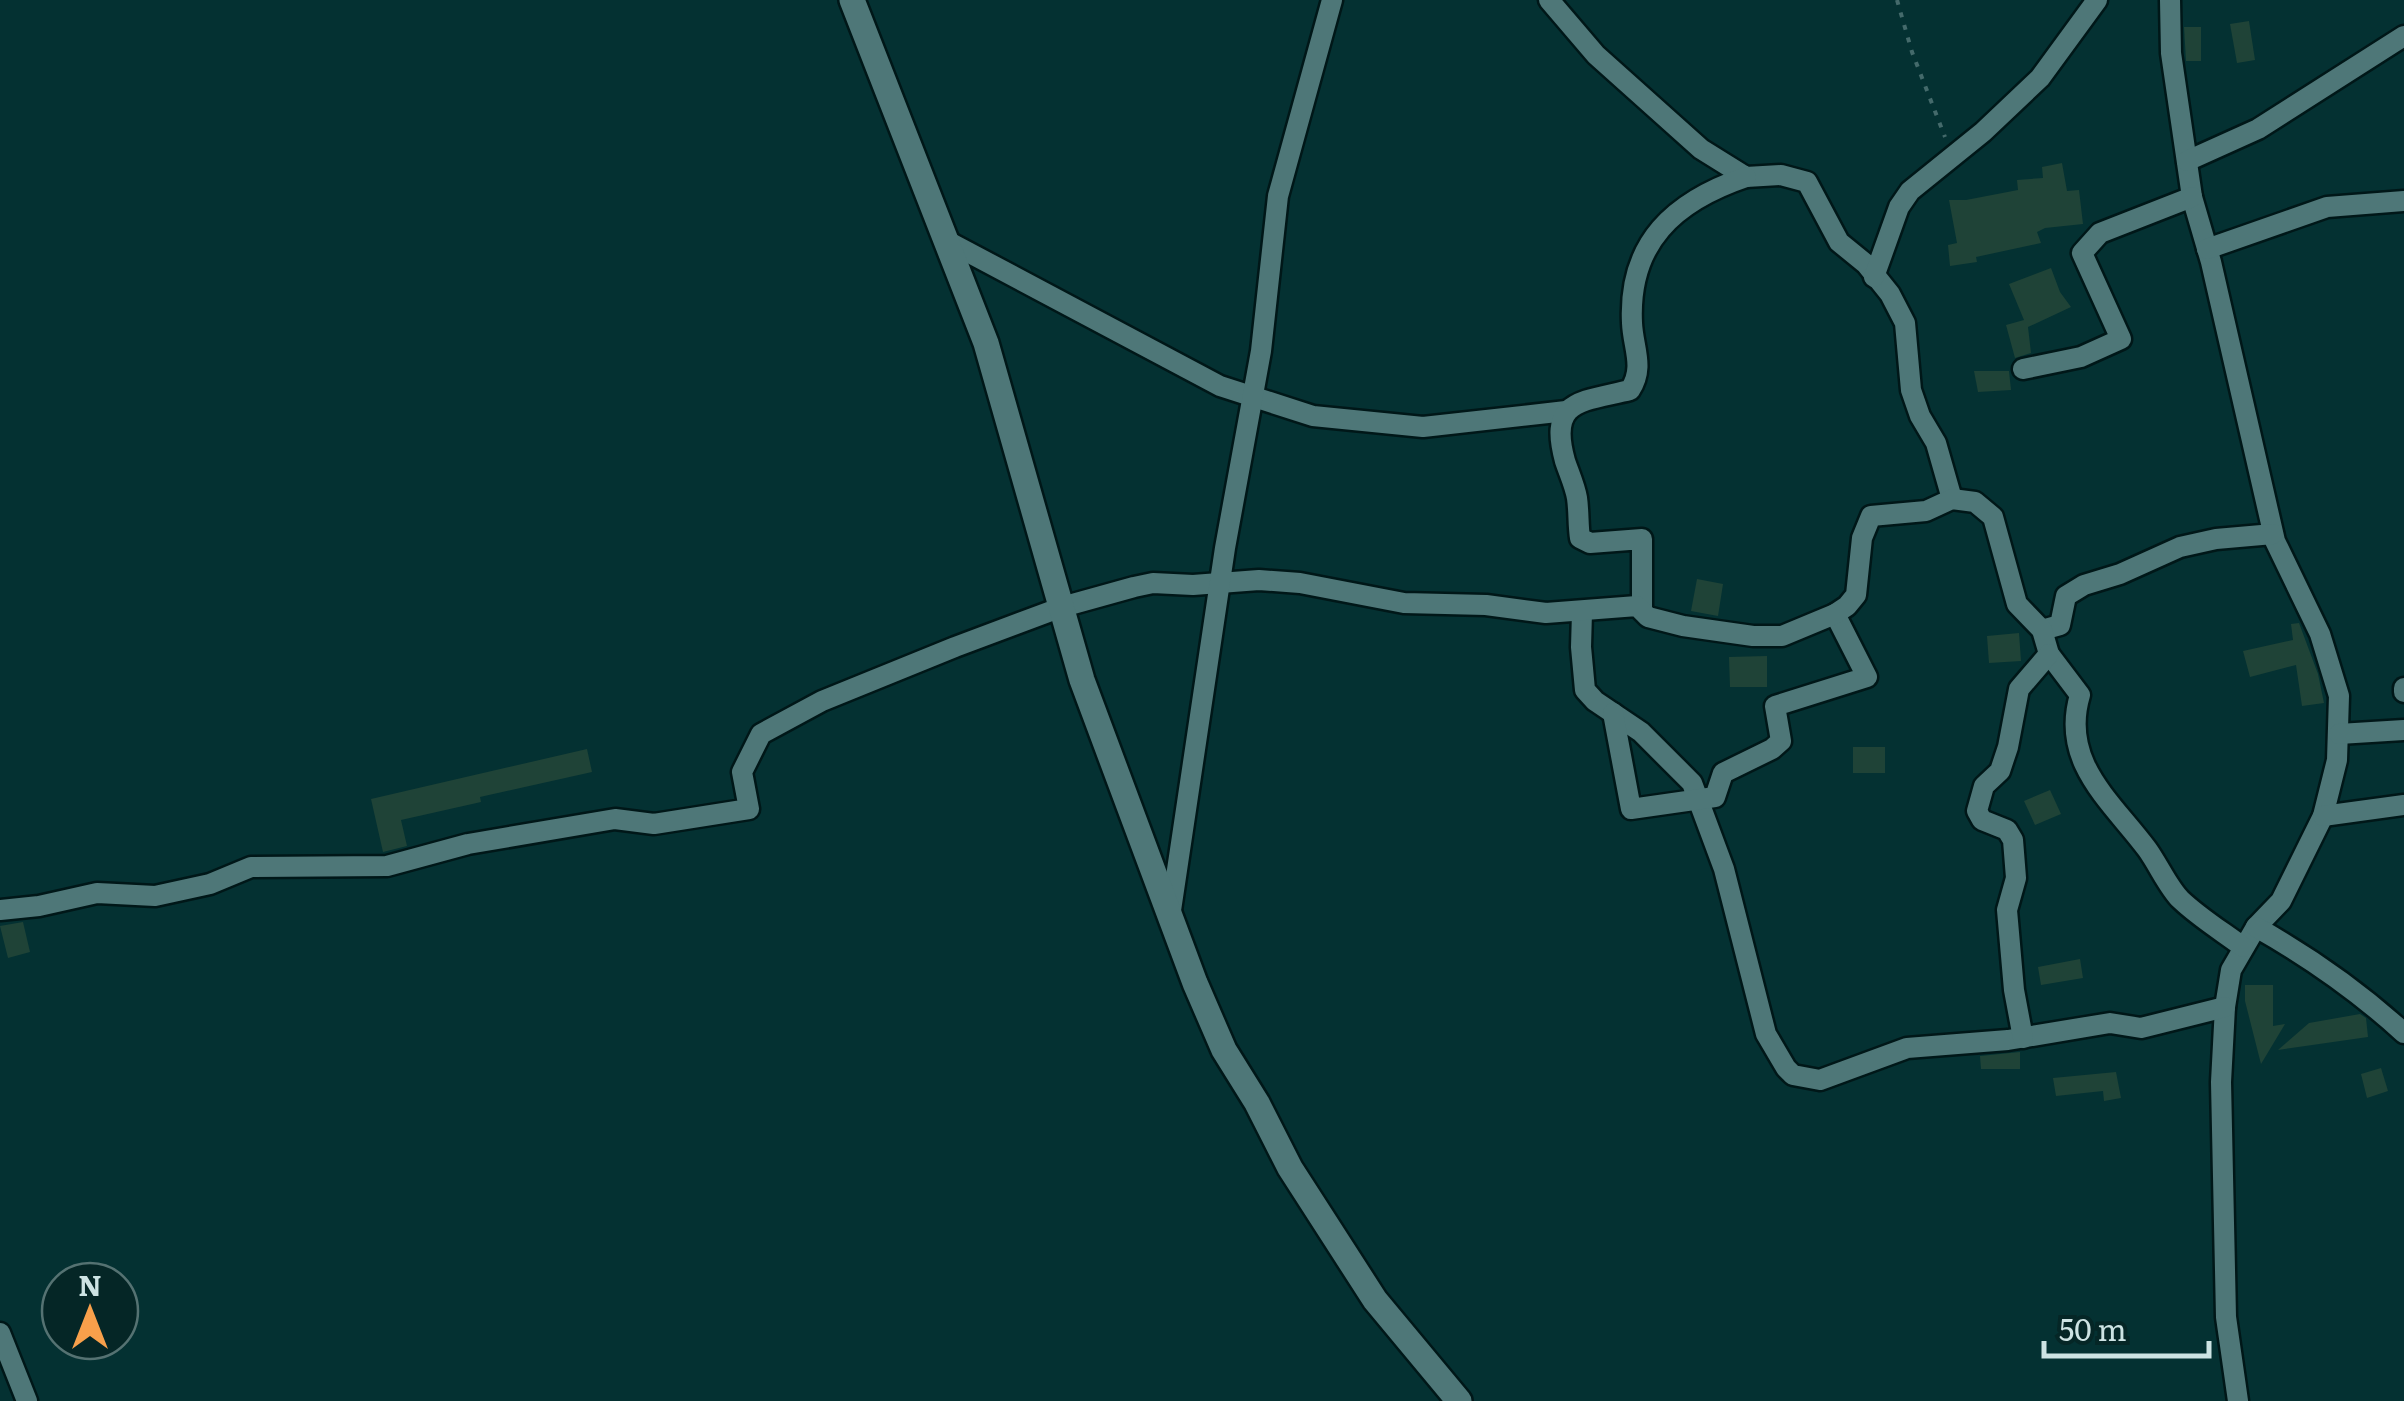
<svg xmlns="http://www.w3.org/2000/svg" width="2404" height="1401" font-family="Literata,serif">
	<rect width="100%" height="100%" fill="#043132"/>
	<g fill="#1f4337">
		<path d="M 2249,21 L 2255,60 L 2237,63 L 2230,24 Z"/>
		<path d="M 2184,27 L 2201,27 L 2201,61 L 2186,61 Z"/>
		<path d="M 2062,163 L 2067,191 L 2079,190 L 2083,224 L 2045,228 L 2037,232 L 2041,243 L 1976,257 L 1977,262 L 1950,266 L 1948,245 L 1957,243 L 1949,200 L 1966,200 L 2018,190 L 2017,180 L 2043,178 L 2042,167 Z"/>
		<path d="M 2051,268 L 2060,292 L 2071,307 L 2028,327 L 2031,353 L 2015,358 L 2006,325 L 2024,320 L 2009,284 Z"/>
		<path d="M 1974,371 L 2009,371 L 2011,390 L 1978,392 Z"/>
		<path d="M 1697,579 L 1723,584 L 1718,616 L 1691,611 Z"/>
		<path d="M 2299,623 L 2318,674 L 2324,703 L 2302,706 L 2296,665 L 2250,677 L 2243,651 L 2293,640 L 2291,624 Z"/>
		<path d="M 2019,633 L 2021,661 L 1989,663 L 1987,636 Z"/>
		<path d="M 1767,656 L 1767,687 L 1730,687 L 1729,657 Z"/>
		<rect x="1853" y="747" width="32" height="26"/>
		<path d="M 587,749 L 592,772 L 480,797 L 481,802 L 401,820 L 407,846 L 383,852 L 371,799 Z"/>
		<path d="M 2050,790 L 2061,814 L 2035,825 L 2024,801 Z"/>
		<path d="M 23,922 L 30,952 L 8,958 L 0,926 Z"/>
		<path d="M 2080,959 L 2083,978 L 2041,985 L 2038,967 Z"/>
		<path d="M 2245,985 L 2273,985 L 2273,1026 L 2285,1024 L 2261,1064 L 2245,1001 Z"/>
		<path d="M 2360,1014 L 2366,1018 L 2368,1037 L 2278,1050 L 2309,1023 Z"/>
		<path d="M 2020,1052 L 2020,1069 L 1981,1069 L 1980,1056 Z"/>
		<path d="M 2381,1068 L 2388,1091 L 2367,1098 L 2361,1074 Z"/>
		<path d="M 2116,1072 L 2121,1098 L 2104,1101 L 2103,1091 L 2056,1096 L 2053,1078 Z"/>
	</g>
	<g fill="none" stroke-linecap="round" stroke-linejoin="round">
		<defs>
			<g id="minor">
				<path d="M 1549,0 L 1596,55 L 1701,149 L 1746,177 L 1781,175 L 1807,182 L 1839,242 L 1866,264 L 1890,294 L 1905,323 L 1911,390 L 1920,416 L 1936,443 L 1952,499"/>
				<path d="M 2170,0 L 2171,53 L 2192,197 L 2211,262 L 2275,541 L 2320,634 L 2339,696 L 2337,760 L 2323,816 L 2281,901 L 2256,927 L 2231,970 L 2225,1007 L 2221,1082 L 2226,1317 L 2238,1401"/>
				<path d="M 2187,161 L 2258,129 L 2404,36"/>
				<path d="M 949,242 L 1220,386 L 1313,416 L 1423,427 L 1566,411"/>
				<path d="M 2207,249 L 2327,207 L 2404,201"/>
				<path d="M 1874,277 L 1899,207 L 1910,191 L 1983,132 L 2040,78 L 2097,0"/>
				<path d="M 2023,369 L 2081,357 L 2121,339 L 2082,253 L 2100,233 L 2192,197"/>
				<path d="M 1642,608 L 1642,539 L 1590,543 L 1580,538 C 1578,525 1579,512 1577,498 C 1575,486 1569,473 1565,461 C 1548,399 1581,402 1630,390 C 1645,367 1633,348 1632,323 C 1628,242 1675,201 1746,177"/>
				<path d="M 1582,612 L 1581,647 L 1585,690 L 1595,701 L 1641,732 L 1692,783 L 1724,869 L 1766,1034 L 1786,1068 L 1793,1075 L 1820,1080 L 1907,1048 L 2008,1040 L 2110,1023 L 2141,1028 L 2225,1007"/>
				<path d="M 2042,630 L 2060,625 L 2066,596 L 2084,585 L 2120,574 L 2180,547 L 2216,539 L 2273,534"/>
				<path d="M 2404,688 L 2404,692"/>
				<path d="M 1613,713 L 1631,809 L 1715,797 L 1723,773 L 1772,749 L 1781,741 L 1775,706 L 1867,677 L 1835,614"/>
				<path d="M 2339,734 L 2404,730"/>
				<path d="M 2323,816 L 2404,805"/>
				<path d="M 0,910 L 39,906 L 97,893 L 155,896 L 210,884 L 251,867 L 387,866 L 468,844 L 615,819 L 654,824 L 749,809 L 742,772 L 761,734 L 822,701 L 955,647 L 1062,607 L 1134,587 L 1153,583 L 1193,585 L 1259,580 L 1300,583 L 1404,603 L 1486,605 L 1546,613 L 1637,606 L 1648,617 L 1683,626 L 1753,636 L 1782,636 L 1835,614 L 1847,606 L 1856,595 L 1862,538 L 1871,516 L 1926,511 L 1952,499 L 1975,502 L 1993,517 L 2017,604 L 2042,630 L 2049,654 L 2080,695 C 2060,762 2111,801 2147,849 C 2158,864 2169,889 2181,900 C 2200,918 2223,932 2243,947"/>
				<path d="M 1170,917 L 1225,548 L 1261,351 L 1278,196 L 1332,0"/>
				<path d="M 2256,927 C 2311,958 2358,991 2404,1033"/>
				<path d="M 2023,1038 L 2014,990 L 2007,910 L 2016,878 L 2013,840 L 2007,830 L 1982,820 L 1977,811 L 1984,786 L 2000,771 L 2008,747 L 2019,689 L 2049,654"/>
				<path d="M 0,1333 L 27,1401"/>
			</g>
			<path id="tertiary" d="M 852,0 L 986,343 L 1082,680 L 1195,983 L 1224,1050 L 1257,1103 L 1290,1168 L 1375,1300 L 1459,1401"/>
		</defs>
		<use href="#minor" stroke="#001718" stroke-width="25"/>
		<use href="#tertiary" stroke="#001718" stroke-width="30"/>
		<path stroke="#446a6b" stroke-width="4" stroke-dasharray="5 8" stroke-linecap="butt" d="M 1897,0 L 1912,52 L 1945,137"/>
		<use href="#minor" stroke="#4e7778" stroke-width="20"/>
		<use href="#tertiary" stroke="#4e7778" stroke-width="25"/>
	</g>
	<g transform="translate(90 1311)"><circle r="48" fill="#052626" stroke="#557272" stroke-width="2.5"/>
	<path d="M0-8L18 38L0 25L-18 38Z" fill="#f8a04b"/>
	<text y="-15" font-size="28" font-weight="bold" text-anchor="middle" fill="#cde3e3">N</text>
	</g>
	<path d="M2044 1341v15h165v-15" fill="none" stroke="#cde3e3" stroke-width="5"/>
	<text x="2059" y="1341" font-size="30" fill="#cde3e3" stroke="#052626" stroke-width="8" paint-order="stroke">50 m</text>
</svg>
